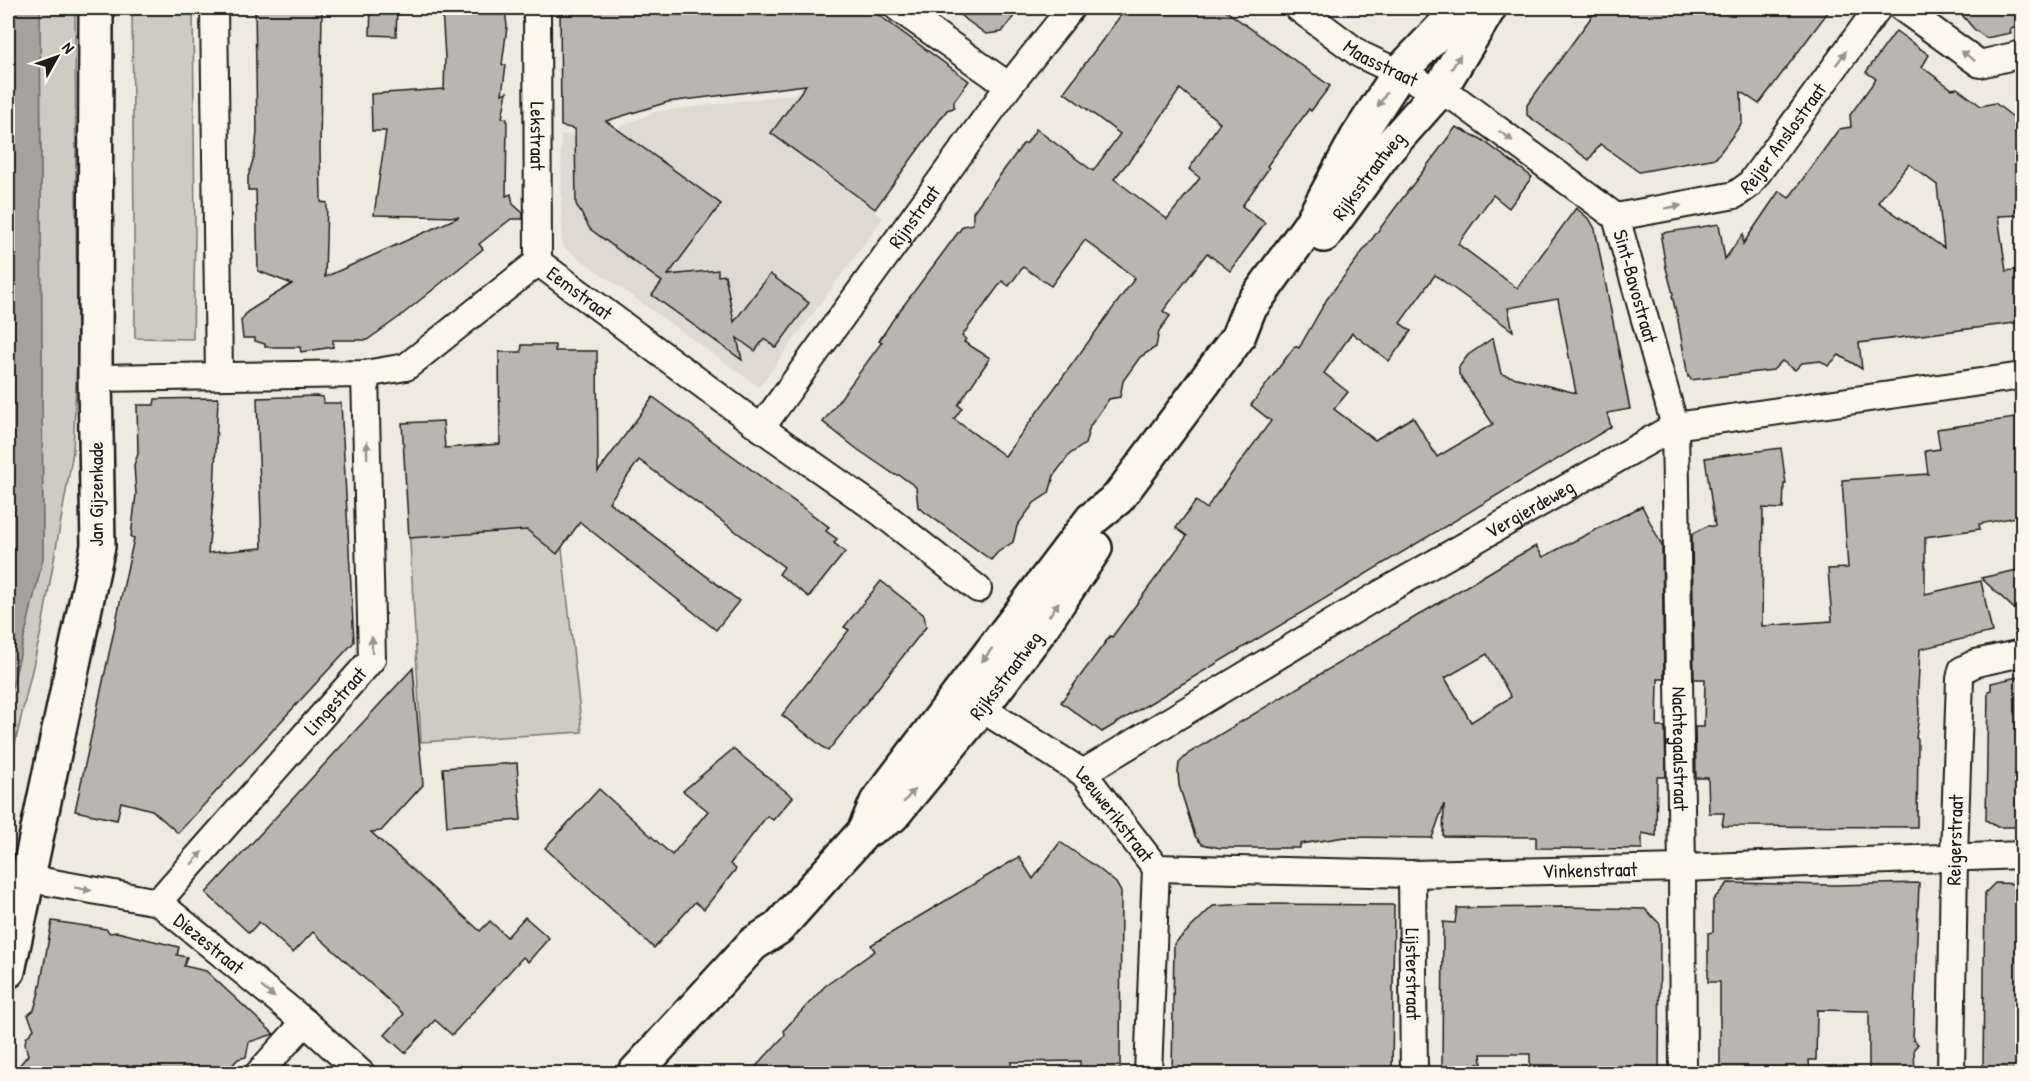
<svg xmlns="http://www.w3.org/2000/svg" width="2030" height="1081" font-family="'Patrick Hand',sans-serif">
	<rect width="100%" height="100%" fill="#eeeadf"/>
	<filter id="ink" filterUnits="userSpaceOnUse"><feTurbulence type="fractalNoise" baseFrequency=".0167" numOctaves="2"/><feDisplacementMap in="SourceGraphic" scale="12" xChannelSelector="R" yChannelSelector="G"/><feConvolveMatrix kernelMatrix="1 2 1 2 8 2 1 2 1" color-interpolation-filters="sRGB"/></filter>
	<g filter="url(#ink)">
		<path fill="#dedad1" d="M 810,82 L 873,110 L 826,174 L 883,218 L 759,387 L 562,246 L 561,135 L 600,135 L 655,112 L 794,94 Z"/>
		<g fill="#ceccc2" stroke="#75746f" stroke-width="1.5">
			<path d="M 40,8 L 75,8 L 77,359 L 73,452 L 42,627 L 8,774 L 8,705 L 43,558 Z"/>
			<path d="M 132,8 L 193,8 L 195,234 L 193,339 L 135,338 Z"/>
			<path d="M 534,519 L 561,539 L 582,732 L 421,742 L 409,524 Z"/>
		</g>
		<path fill="#a6a39d" stroke="#6f6d69" stroke-width="1.5" d="M 8,8 L 40,8 L 43,558 L 8,705 Z"/>
		<g fill="#b9b6af" stroke="#1c1c1c" stroke-width="1.5" fill-rule="evenodd">
			<path d="M 255,8 L 322,8 L 320,150 L 321,202 L 327,203 L 325,277 L 459,217 L 374,215 L 386,131 L 372,131 L 371,94 L 444,89 L 445,58 L 442,8 L 505,8 L 507,27 L 502,65 L 506,65 L 502,94 L 507,92 L 502,118 L 507,119 L 506,196 L 511,194 L 513,204 L 523,213 L 523,219 L 511,219 L 479,244 L 483,249 L 398,318 L 367,340 L 333,340 L 333,347 L 301,352 L 300,347 L 265,347 L 265,344 L 255,341 L 255,338 L 243,338 L 241,321 L 247,312 L 292,284 L 258,271 L 256,190 L 248,190 L 248,177 L 255,153 L 257,132 Z"/>
			<path d="M 371,8 L 397,9 L 396,36 L 370,35 Z"/>
			<path d="M 560,8 L 869,8 L 969,81 L 954,101 L 954,108 L 947,110 L 875,209 L 771,133 L 806,85 L 668,102 L 606,121 L 721,204 L 668,275 L 718,270 L 718,276 L 725,275 L 734,322 L 770,274 L 809,303 L 776,348 L 764,339 L 755,351 L 737,338 L 742,360 L 652,295 L 662,282 L 590,229 L 576,204 L 575,129 L 561,126 Z"/>
			<path d="M 950,8 L 1020,8 L 1002,32 L 986,34 Z"/>
			<path d="M 1126,8 L 1222,8 L 1330,86 L 1311,111 L 1309,109 L 1267,166 L 1269,168 L 1242,206 L 1265,223 L 1230,271 L 1207,253 L 1163,311 L 1170,316 L 1159,331 L 1156,347 L 1140,357 L 1123,381 L 1120,397 L 1109,399 L 1090,426 L 1085,444 L 1070,454 L 1054,475 L 1049,493 L 1034,503 L 1017,526 L 1013,542 L 998,552 L 991,560 L 918,507 L 916,487 L 899,475 L 895,475 L 857,449 L 823,422 L 882,342 L 879,341 L 892,321 L 963,226 L 973,224 L 973,212 L 1023,144 L 1027,143 L 1036,129 L 1093,171 L 1120,134 L 1064,92 ZM 1180,89 L 1220,123 L 1189,169 L 1200,178 L 1167,219 L 1114,179 L 1140,148 ZM 1085,240 L 1135,278 L 1005,456 L 954,419 L 962,408 L 958,405 L 990,358 L 964,342 L 966,339 L 962,336 L 1002,281 L 1009,286 L 1023,267 L 1051,286 Z"/>
			<path d="M 1598,8 L 1831,8 L 1759,104 L 1741,92 L 1742,123 L 1716,158 L 1639,172 L 1600,144 L 1589,160 L 1527,115 L 1527,105 Z"/>
			<path d="M 1956,8 L 2022,8 L 2022,26 L 2010,29 L 2011,33 L 1986,38 L 1974,29 Z"/>
			<path d="M 1896,31 L 1929,55 L 1922,67 L 1952,89 L 1957,88 L 1981,106 L 1995,103 L 2022,124 L 2022,215 L 1998,216 L 2006,271 L 2022,269 L 2022,322 L 1859,343 L 1862,369 L 1839,355 L 1828,366 L 1821,361 L 1802,363 L 1795,370 L 1782,361 L 1773,370 L 1691,380 L 1690,377 L 1688,377 L 1678,320 L 1672,296 L 1673,294 L 1666,268 L 1661,238 L 1663,237 L 1662,233 L 1719,224 L 1725,259 L 1743,234 L 1743,244 L 1779,191 L 1789,198 L 1839,129 L 1851,127 L 1850,115 L 1876,79 L 1866,72 ZM 1909,164 L 1937,185 L 1944,248 L 1878,202 Z"/>
			<path d="M 1456,127 L 1481,139 L 1532,177 L 1509,208 L 1493,195 L 1458,244 L 1517,288 L 1576,208 L 1590,220 L 1595,229 L 1630,409 L 1607,413 L 1611,427 L 1102,732 L 1061,702 L 1110,636 L 1112,637 L 1187,536 L 1176,528 L 1196,501 L 1207,509 L 1212,500 L 1271,421 L 1251,405 L 1295,346 L 1299,348 L 1327,299 ZM 1435,275 L 1513,331 L 1508,308 L 1558,299 L 1576,393 L 1501,374 L 1493,338 L 1468,355 L 1459,367 L 1459,374 L 1493,424 L 1437,457 L 1413,417 L 1375,440 L 1334,409 L 1348,392 L 1324,373 L 1352,333 L 1389,361 L 1411,331 L 1400,323 Z"/>
			<path d="M 522,345 L 555,345 L 555,351 L 597,351 L 598,472 L 653,397 L 829,527 L 826,531 L 837,539 L 834,543 L 845,552 L 809,597 L 779,574 L 784,567 L 639,460 L 609,502 L 739,601 L 716,630 L 580,522 L 557,554 L 527,530 L 409,538 L 402,423 L 443,421 L 445,448 L 500,444 L 499,352 L 521,352 Z"/>
			<path d="M 315,396 L 323,397 L 324,403 L 341,403 L 354,642 L 178,833 L 152,810 L 121,802 L 117,820 L 75,811 L 134,538 L 131,537 L 136,494 L 134,465 L 138,454 L 137,405 L 154,405 L 155,399 L 218,398 L 214,492 L 208,553 L 262,548 L 257,398 Z"/>
			<path d="M 2022,417 L 2022,516 L 1979,524 L 1980,529 L 1925,537 L 1925,594 L 1981,581 L 1992,632 L 1920,649 L 1918,688 L 1919,715 L 1916,738 L 1918,739 L 1917,827 L 1722,826 L 1724,813 L 1709,813 L 1708,778 L 1696,778 L 1695,727 L 1704,727 L 1705,679 L 1694,679 L 1692,534 L 1707,526 L 1715,526 L 1705,458 L 1781,448 L 1786,484 L 1784,484 L 1783,509 L 1763,508 L 1762,626 L 1832,621 L 1828,569 L 1848,568 L 1842,480 L 1928,474 L 1925,451 L 1940,449 L 1937,429 Z"/>
			<path d="M 1642,506 L 1662,546 L 1664,679 L 1658,679 L 1657,727 L 1665,727 L 1666,777 L 1657,777 L 1656,836 L 1642,833 L 1642,849 L 1536,848 L 1536,837 L 1443,836 L 1444,804 L 1432,838 L 1345,837 L 1300,844 L 1300,848 L 1220,848 L 1202,844 L 1195,836 L 1179,785 L 1178,772 L 1179,763 L 1189,753 L 1505,563 L 1536,546 L 1543,557 ZM 1487,654 L 1511,697 L 1471,722 L 1445,678 Z"/>
			<path d="M 2022,569 L 2022,616 L 1981,578 Z"/>
			<path d="M 881,581 L 924,615 L 926,627 L 828,751 L 782,715 L 849,630 L 844,627 Z"/>
			<path d="M 413,668 L 423,785 L 381,831 L 371,832 L 480,931 L 490,921 L 507,937 L 525,917 L 549,938 L 528,962 L 523,957 L 452,1035 L 435,1020 L 405,1053 L 385,1035 L 404,1014 L 313,932 L 293,953 L 259,922 L 249,933 L 206,893 Z"/>
			<path d="M 2022,676 L 2022,827 L 1997,827 L 1986,820 L 1988,691 L 1991,690 L 1991,683 Z"/>
			<path d="M 733,749 L 793,797 L 773,820 L 767,816 L 730,864 L 736,869 L 704,909 L 695,902 L 654,948 L 545,848 L 599,789 L 672,855 L 708,811 L 683,791 Z"/>
			<path d="M 517,763 L 521,820 L 447,826 L 443,768 Z"/>
			<path d="M 1060,842 L 1098,868 L 1116,883 L 1121,892 L 1120,1074 L 1080,1074 L 1080,1061 L 1011,1062 L 1011,1074 L 749,1074 L 785,1035 L 784,1030 L 825,986 L 875,951 L 871,945 L 1019,857 L 1033,879 Z"/>
			<path d="M 1728,883 L 1835,885 L 1919,883 L 1913,1040 L 1918,1044 L 1914,1049 L 1915,1074 L 1869,1074 L 1869,1011 L 1817,1010 L 1816,1060 L 1809,1060 L 1810,1074 L 1720,1074 L 1720,982 L 1708,982 L 1708,933 L 1713,932 L 1713,900 Z"/>
			<path d="M 1995,883 L 2022,884 L 2022,1074 L 1991,1074 L 1983,1066 L 1985,893 Z"/>
			<path d="M 1249,904 L 1394,905 L 1392,1074 L 1172,1074 L 1174,944 L 1213,906 Z"/>
			<path d="M 1564,907 L 1645,909 L 1660,924 L 1659,1074 L 1554,1074 L 1554,1065 L 1530,1065 L 1530,1054 L 1481,1054 L 1482,1064 L 1477,1064 L 1477,1074 L 1442,1074 L 1443,922 L 1455,923 L 1457,908 Z"/>
			<path d="M 52,921 L 106,929 L 110,933 L 117,932 L 179,947 L 177,955 L 187,957 L 184,966 L 206,971 L 274,1034 L 249,1042 L 246,1057 L 238,1059 L 224,1074 L 12,1074 L 28,1055 L 25,1044 L 26,1038 L 34,1029 L 28,1015 L 34,1010 L 39,992 Z"/>
		</g>
		<g fill="none" stroke-linecap="round" stroke-linejoin="round">
			<defs>
				<g id="minor">
					<path d="M 214,8 L 219,376"/>
					<path id="s1" d="M 537,8 L 538,262"/>
					<path d="M 898,8 L 1009,86"/>
					<path id="s2" d="M 1298,8 L 1361,55 L 1459,101 L 1616,217 L 1675,426 L 1682,868 L 1683,1074"/>
					<path d="M 1902,8 L 1980,64 L 2022,54"/>
					<path id="s3" d="M 1616,217 L 1735,195 L 1749,185 L 1878,8"/>
					<path id="s4" d="M 538,262 L 761,428 L 879,511 L 978,589"/>
					<path d="M 95,378 L 365,374 L 406,367 L 538,262"/>
					<path id="s5" d="M 761,428 L 1009,86 L 1071,8"/>
					<path id="s6" d="M 965,698 L 1083,773 L 1156,868 L 1148,1074"/>
					<path id="s7" d="M 1083,773 L 1382,593 L 1675,426 L 2022,376"/>
					<path id="s8" d="M 1156,868 L 1412,874 L 1682,868 L 2022,855"/>
					<path id="s9" d="M 1412,874 L 1414,1074"/>
					<path id="s10" d="M 26,878 L 158,902 L 305,1022 L 362,1074"/>
					<path id="s11" d="M 158,902 L 372,659 L 365,374"/>
					<path d="M 258,1074 L 305,1022"/>
					<path id="s12" d="M 1951,1074 L 1954,856 L 1960,679 L 1962,670 L 1976,663 L 2022,653"/>
				</g>
				<path id="tertiary" d="M 8,971 L 98,546 L 95,378 L 96,8"/>
				<g id="secondary">
					<path id="s13" d="M 1324,235 L 1384,153 L 1439,91 L 1489,8"/>
					<path d="M 864,832 L 877,802 L 1092,519 L 1118,498 L 1238,337 L 1249,309 L 1310,225 L 1357,138 L 1399,73 L 1461,8"/>
					<path id="s14" d="M 634,1074 L 753,944 L 778,928 L 864,832 L 892,816 L 981,708 L 1037,634 L 1095,548"/>
				</g>
			</defs>
			<use href="#minor" stroke="#1c1c1c" stroke-width="30"/>
			<use href="#tertiary" stroke="#1c1c1c" stroke-width="38"/>
			<use href="#secondary" stroke="#1c1c1c" stroke-width="38"/>
			<use href="#minor" stroke="#fbf7ec" stroke-width="26"/>
			<use href="#tertiary" stroke="#fbf7ec" stroke-width="33"/>
			<use href="#secondary" stroke="#fbf7ec" stroke-width="33"/>
		</g>
		<defs><path id="oneway-solid" d="M-6-.8H1V-3.2L6.5 0L1 3.2V.8H-6Z" transform="scale(1.5)"/></defs>
		<g fill="#97948e">
			<use href="#oneway-solid" transform="translate(1968 56) rotate(-144)"/>
			<use href="#oneway-solid" transform="translate(1841 58) rotate(-54)"/>
			<use href="#oneway-solid" transform="translate(1456 62) rotate(-59)"/>
			<use href="#oneway-solid" transform="translate(1382 100) rotate(123)"/>
			<use href="#oneway-solid" transform="translate(1506 136) rotate(36)"/>
			<use href="#oneway-solid" transform="translate(1673 207) rotate(-10)"/>
			<use href="#oneway-solid" transform="translate(367 450) rotate(-91)"/>
			<use href="#oneway-solid" transform="translate(1054 609) rotate(-56)"/>
			<use href="#oneway-solid" transform="translate(372 645) rotate(-91)"/>
			<use href="#oneway-solid" transform="translate(987 655) rotate(127)"/>
			<use href="#oneway-solid" transform="translate(909 796) rotate(-50)"/>
			<use href="#oneway-solid" transform="translate(197 858) rotate(-49)"/>
			<use href="#oneway-solid" transform="translate(83 889) rotate(10)"/>
			<use href="#oneway-solid" transform="translate(268 992) rotate(39)"/>
		</g>
	</g>
	<g text-anchor="middle" stroke-width="4.5" stroke-linejoin="round" paint-order="stroke">
		<g font-size="20" fill="#1c1c1c" stroke="#fbf7ec">
			<text dy="7" stroke="none"><textPath href="#s2" startOffset="100">Maasstraat</textPath></text>
			<text dy="7" stroke="none"><textPath href="#s1" startOffset="128">Lekstraat</textPath></text>
			<text dy="7" stroke="none"><textPath href="#s3" startOffset="196">Reijer Anslostraat</textPath></text>
			<text dy="7" stroke="none"><textPath href="#s13" startOffset="74">Rijksstraatweg</textPath></text>
			<text dy="7" stroke="none"><textPath href="#s5" startOffset="261">Rijnstraat</textPath></text>
			<text dy="7" stroke="none"><textPath href="#s2" startOffset="454">Sint-Bavostraat</textPath></text>
			<text dy="7" stroke="none"><textPath href="#s4" startOffset="52">Eemstraat</textPath></text>
			<text transform="translate(96 494) rotate(-90)" y="7">Jan Gijzenkade</text>
			<text dy="7" stroke="none"><textPath href="#s7" startOffset="519">Vergierdeweg</textPath></text>
			<text dy="7" stroke="none"><textPath href="#s14" startOffset="548">Rijksstraatweg</textPath></text>
			<text dy="7" stroke="none"><textPath href="#s11" startOffset="268">Lingestraat</textPath></text>
			<text dy="7" stroke="none"><textPath href="#s2" startOffset="922">Nachtegaalstraat</textPath></text>
			<text dy="7" stroke="none"><textPath href="#s6" startOffset="192">Leeuwerikstraat</textPath></text>
			<text dy="7" stroke="none"><textPath href="#s12" startOffset="234">Reigerstraat</textPath></text>
			<text dy="7" stroke="none"><textPath href="#s8" startOffset="434">Vinkenstraat</textPath></text>
			<text dy="7" stroke="none"><textPath href="#s10" startOffset="200">Diezestraat</textPath></text>
			<text dy="7" stroke="none"><textPath href="#s9" startOffset="100">Lijsterstraat</textPath></text>
		</g>
	</g>
	<rect width="2030" height="1081" fill="none" stroke="#fbf7ec" stroke-width="30"/>
	<rect x="15" y="15" width="2000" height="1051" fill="none" stroke="#1c1c1c" stroke-width="2" filter="url(#ink)"/>
	<g transform="translate(57 57) rotate(50)" stroke="#fbf7ec" stroke-width="4.5" paint-order="stroke">
	<path d="M0-4.5L10 22L0 15L-10 22Z" fill="#1c1c1c"/>
	<text y="-9" font-size="16" font-weight="bold" text-anchor="middle" fill="#1c1c1c">N</text>
	</g>
</svg>
